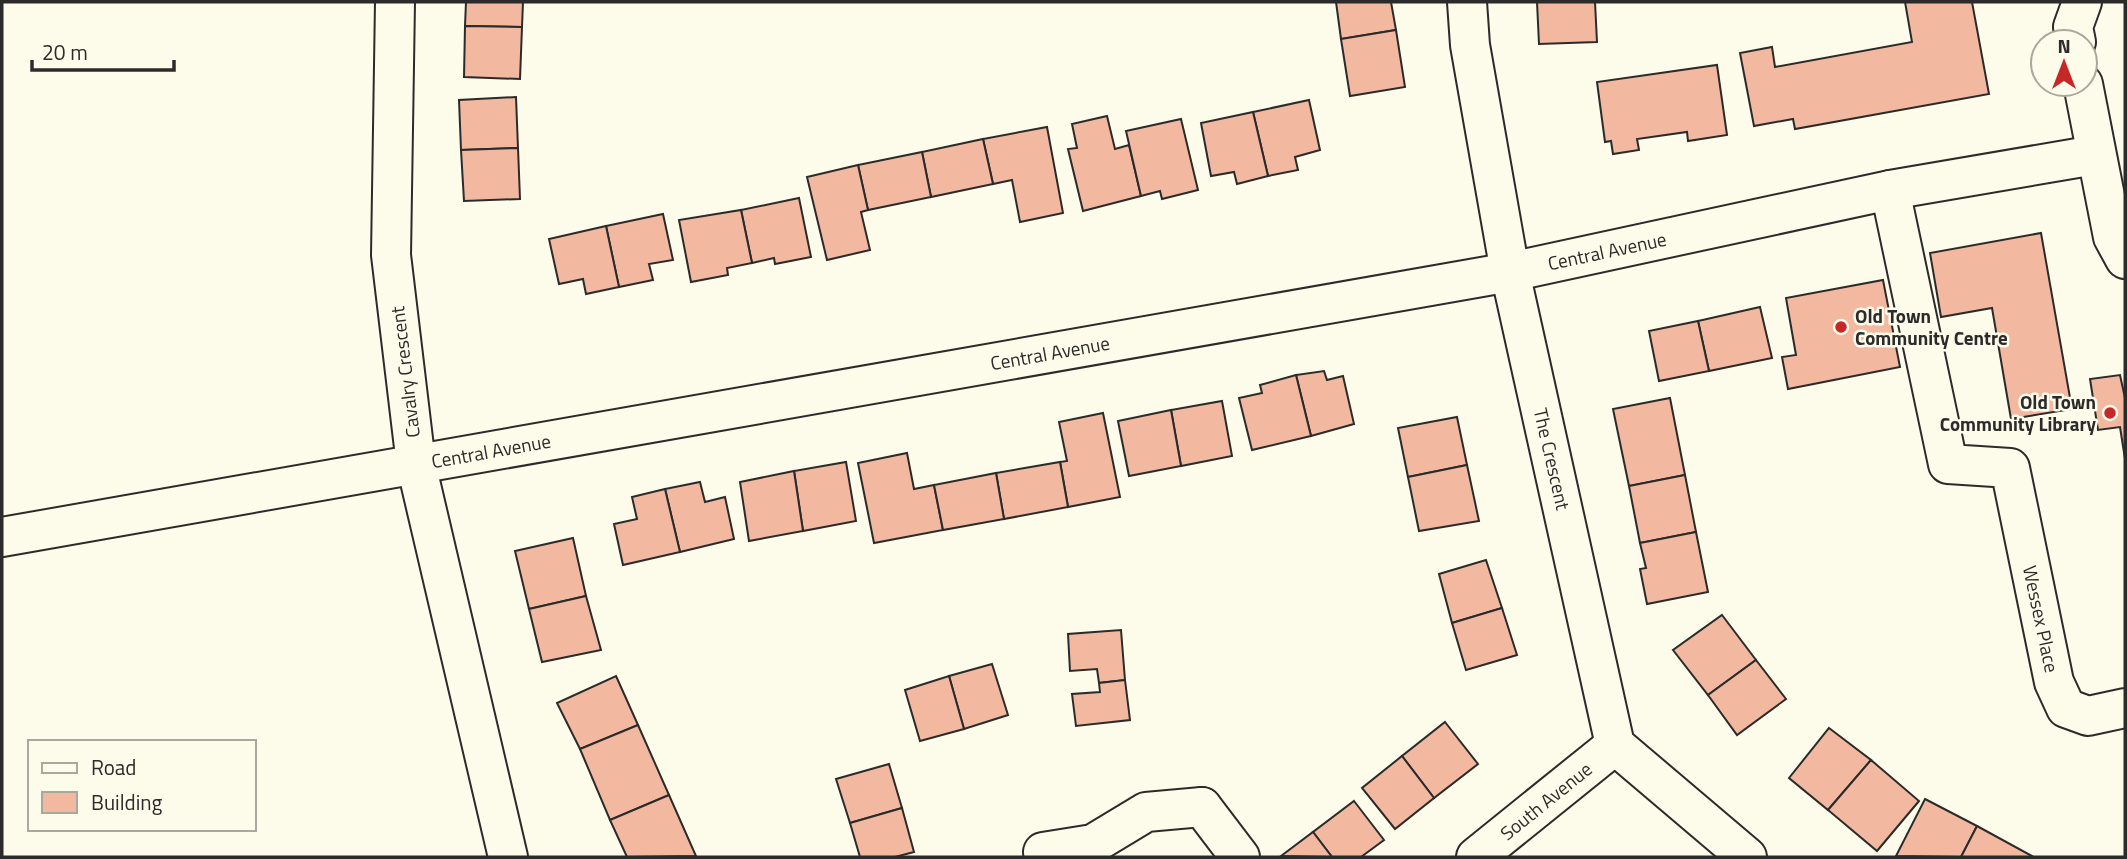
<svg xmlns="http://www.w3.org/2000/svg" width="2127" height="859" font-family="'Titillium Web',sans-serif">
	<rect width="100%" height="100%" fill="#fdfbea"/>
	<g fill="#f2b8a0" stroke="#2b2b2b" stroke-width="2">
		<path d="M 466,2 L 523,2 L 522,27 L 465,26 Z"/>
		<path d="M 1336,2 L 1391,2 L 1396,30 L 1341,39 Z"/>
		<path d="M 1537,2 L 1595,2 L 1597,42 L 1539,44 Z"/>
		<path d="M 1905,2 L 1972,2 L 1989,94 L 1795,129 L 1793,119 L 1754,126 L 1740,53 L 1772,47 L 1775,67 L 1912,42 Z"/>
		<path d="M 465,26 L 522,27 L 520,79 L 464,77 Z"/>
		<path d="M 1396,30 L 1405,87 L 1350,96 L 1341,39 Z"/>
		<path d="M 1717,65 L 1727,135 L 1688,141 L 1687,132 L 1637,139 L 1639,150 L 1613,154 L 1611,141 L 1605,142 L 1597,82 Z"/>
		<path d="M 516,97 L 518,148 L 461,150 L 459,100 Z"/>
		<path d="M 1309,100 L 1320,150 L 1295,157 L 1298,170 L 1268,176 L 1253,112 Z"/>
		<path d="M 1253,112 L 1268,176 L 1237,184 L 1234,172 L 1211,176 L 1201,123 Z"/>
		<path d="M 1107,116 L 1115,149 L 1129,145 L 1141,196 L 1083,211 L 1068,149 L 1077,148 L 1072,124 Z"/>
		<path d="M 1181,119 L 1198,190 L 1162,199 L 1160,191 L 1141,196 L 1126,131 Z"/>
		<path d="M 1047,127 L 1063,213 L 1020,222 L 1012,180 L 993,184 L 983,139 Z"/>
		<path d="M 983,139 L 993,184 L 931,197 L 922,152 Z"/>
		<path d="M 518,148 L 520,199 L 464,201 L 461,150 Z"/>
		<path d="M 922,152 L 931,197 L 868,210 L 858,165 Z"/>
		<path d="M 858,165 L 868,210 L 861,212 L 870,250 L 827,260 L 807,177 Z"/>
		<path d="M 799,198 L 811,257 L 775,264 L 774,258 L 752,263 L 741,210 Z"/>
		<path d="M 741,210 L 752,263 L 727,268 L 728,275 L 691,282 L 679,220 Z"/>
		<path d="M 663,214 L 673,260 L 649,264 L 653,280 L 619,287 L 606,226 Z"/>
		<path d="M 606,226 L 619,287 L 586,294 L 583,279 L 559,284 L 549,239 Z"/>
		<path d="M 2041,233 L 2072,409 L 2011,419 L 1992,308 L 1941,317 L 1930,253 Z"/>
		<path d="M 1883,280 L 1900,367 L 1788,389 L 1782,357 L 1796,355 L 1786,298 Z"/>
		<path d="M 1760,307 L 1772,358 L 1709,371 L 1698,321 Z"/>
		<path d="M 1698,321 L 1709,371 L 1659,381 L 1649,331 Z"/>
		<path d="M 1324,371 L 1327,380 L 1343,376 L 1354,424 L 1311,436 L 1296,375 Z"/>
		<path d="M 1296,375 L 1311,436 L 1252,450 L 1239,398 L 1262,393 L 1260,385 Z"/>
		<path d="M 2120,375 L 2125,398 L 2125,459 L 2120,427 L 2098,430 L 2090,379 Z"/>
		<path d="M 1670,398 L 1685,475 L 1629,486 L 1613,409 Z"/>
		<path d="M 1222,401 L 1232,456 L 1181,466 L 1171,410 Z"/>
		<path d="M 1171,410 L 1181,466 L 1129,476 L 1118,421 Z"/>
		<path d="M 1103,413 L 1120,497 L 1068,507 L 1060,462 L 1067,461 L 1059,422 Z"/>
		<path d="M 1457,417 L 1467,465 L 1408,477 L 1398,428 Z"/>
		<path d="M 907,453 L 914,489 L 934,485 L 943,530 L 874,543 L 858,463 Z"/>
		<path d="M 846,462 L 856,521 L 803,531 L 794,471 Z"/>
		<path d="M 1060,462 L 1068,507 L 1004,519 L 996,473 Z"/>
		<path d="M 1467,465 L 1479,521 L 1419,531 L 1408,477 Z"/>
		<path d="M 794,471 L 803,531 L 749,541 L 740,482 Z"/>
		<path d="M 996,473 L 1004,519 L 943,530 L 934,485 Z"/>
		<path d="M 1685,475 L 1696,532 L 1640,543 L 1629,486 Z"/>
		<path d="M 700,482 L 705,502 L 725,497 L 734,539 L 680,552 L 665,489 Z"/>
		<path d="M 665,489 L 680,552 L 623,565 L 614,524 L 637,519 L 632,497 Z"/>
		<path d="M 1696,532 L 1708,592 L 1647,604 L 1640,569 L 1646,568 L 1640,543 Z"/>
		<path d="M 573,538 L 586,596 L 529,609 L 515,551 Z"/>
		<path d="M 1486,560 L 1502,608 L 1452,623 L 1439,574 Z"/>
		<path d="M 586,596 L 601,650 L 542,662 L 529,609 Z"/>
		<path d="M 1502,608 L 1517,655 L 1466,670 L 1452,623 Z"/>
		<path d="M 1722,615 L 1756,660 L 1708,695 L 1673,650 Z"/>
		<path d="M 1121,630 L 1125,680 L 1099,683 L 1097,669 L 1070,671 L 1068,634 Z"/>
		<path d="M 1756,660 L 1786,699 L 1737,735 L 1708,695 Z"/>
		<path d="M 992,664 L 1008,715 L 964,729 L 949,676 Z"/>
		<path d="M 616,676 L 638,725 L 580,749 L 557,703 Z"/>
		<path d="M 949,676 L 964,729 L 920,741 L 905,690 Z"/>
		<path d="M 1125,680 L 1130,720 L 1076,726 L 1072,694 L 1100,692 L 1099,683 Z"/>
		<path d="M 1445,722 L 1478,764 L 1434,798 L 1402,756 Z"/>
		<path d="M 638,725 L 669,795 L 610,820 L 580,749 Z"/>
		<path d="M 1829,728 L 1871,760 L 1828,810 L 1789,778 Z"/>
		<path d="M 1402,756 L 1434,798 L 1395,829 L 1362,788 Z"/>
		<path d="M 1871,760 L 1919,801 L 1877,851 L 1828,810 Z"/>
		<path d="M 889,764 L 902,808 L 850,823 L 836,779 Z"/>
		<path d="M 669,795 L 696,856 L 627,857 L 610,820 Z"/>
		<path d="M 1925,799 L 1977,826 L 1961,857 L 1896,856 Z"/>
		<path d="M 1354,801 L 1384,840 L 1361,857 L 1332,857 L 1313,832 Z"/>
		<path d="M 902,808 L 914,852 L 895,857 L 860,857 L 850,823 Z"/>
		<path d="M 1977,826 L 2032,856 L 2031,857 L 1961,857 Z"/>
		<path d="M 1313,832 L 1332,857 L 1281,856 Z"/>
	</g>
	<g fill="none" stroke-linecap="round" stroke-linejoin="round">
		<defs>
			<g id="minor">
				<path d="M 395,2 L 391,255 L 416,464 L 508,857"/>
				<path d="M 1467,2 L 1470,45 L 1510,272 L 1615,745 L 1747,857"/>
				<path d="M 2076,42 L 2073,27 L 2082,2"/>
				<path d="M 2083,84 L 2113,237 L 2125,259"/>
				<path d="M 1890,190 L 1948,464 L 2010,468 L 2054,682 L 2066,708 L 2088,716 L 2125,708"/>
				<path d="M 2,537 L 1510,272 L 1890,190 L 2095,155"/>
				<path d="M 1202,807 L 1240,857"/>
				<path d="M 1043,852 L 1093,844 L 1146,812 L 1202,807"/>
				<path d="M 1476,857 L 1615,745"/>
			</g>
		</defs>
		<use href="#minor" stroke="#2b2b2b" stroke-width="42"/>
		<use href="#minor" stroke="#fdfbea" stroke-width="38"/>
	</g>
	<g fill="#c62828" stroke="#fdfbea" stroke-width="2.5">
		<circle cx="1841" cy="327" r="7"/>
		<circle cx="2110" cy="413" r="7"/>
	</g>
	<g text-anchor="middle" stroke-width="5" stroke-linejoin="round" paint-order="stroke">
		<g font-size="19" fill="#2b2b2b" stroke="#fdfbea">
			<text transform="translate(1607 251) rotate(-12)" y="7">Central Avenue</text>
			<text transform="translate(1050 353) rotate(-10)" y="7">Central Avenue</text>
			<text transform="translate(405 372) rotate(-97)" y="7">Cavalry Crescent</text>
			<text transform="translate(491 451) rotate(-10)" y="7">Central Avenue</text>
			<text transform="translate(1552 459) rotate(77)" y="7">The Crescent</text>
			<text transform="translate(2041 619) rotate(78)" y="7">Wessex Place</text>
			<text transform="translate(1546 801) rotate(-39)" y="7">South Avenue</text>
		</g>
		<g font-size="19" font-weight="bold" fill="#2b2b2b" stroke="#fdfbea" text-anchor="start">
			<text x="1855" y="323">Old Town<tspan x="1855" dy="22">Community Centre</tspan></text>
			<text x="2096" y="409" text-anchor="end">Old Town<tspan x="2096" dy="22">Community Library</tspan></text>
		</g>
	</g>
	<rect width="2127" height="859" fill="none" stroke="#2b2b2b" stroke-width="7"/>
	<rect x="28" y="740" width="228" height="91" fill="#fdfbea" stroke="#a9a89e" stroke-width="2"/>
	<rect x="42" y="763" width="35" height="10" fill="#fdfbea" stroke="#a9a89e" stroke-width="2"/>
	<text x="91" y="775" font-size="21" fill="#2b2b2b">Road</text>
	<rect x="42" y="792" width="35" height="21" fill="#f2b8a0" stroke="#a9a89e" stroke-width="2"/>
	<text x="91" y="810" font-size="21" fill="#2b2b2b">Building</text>
	<g transform="translate(2064 63)"><circle r="33" fill="#fdfbea" stroke="#a9a89e" stroke-width="2"/>
	<path d="M0-5L12 26L0 18L-12 26Z" fill="#c62828"/>
	<text y="-10" font-size="19" font-weight="bold" text-anchor="middle" fill="#2b2b2b">N</text>
	</g>
	<path d="M32 60v10h142v-10" fill="none" stroke="#2b2b2b" stroke-width="3.5"/>
	<text x="42" y="60" font-size="21" fill="#2b2b2b" stroke="#fdfbea" stroke-width="5" paint-order="stroke">20 m</text>
</svg>
